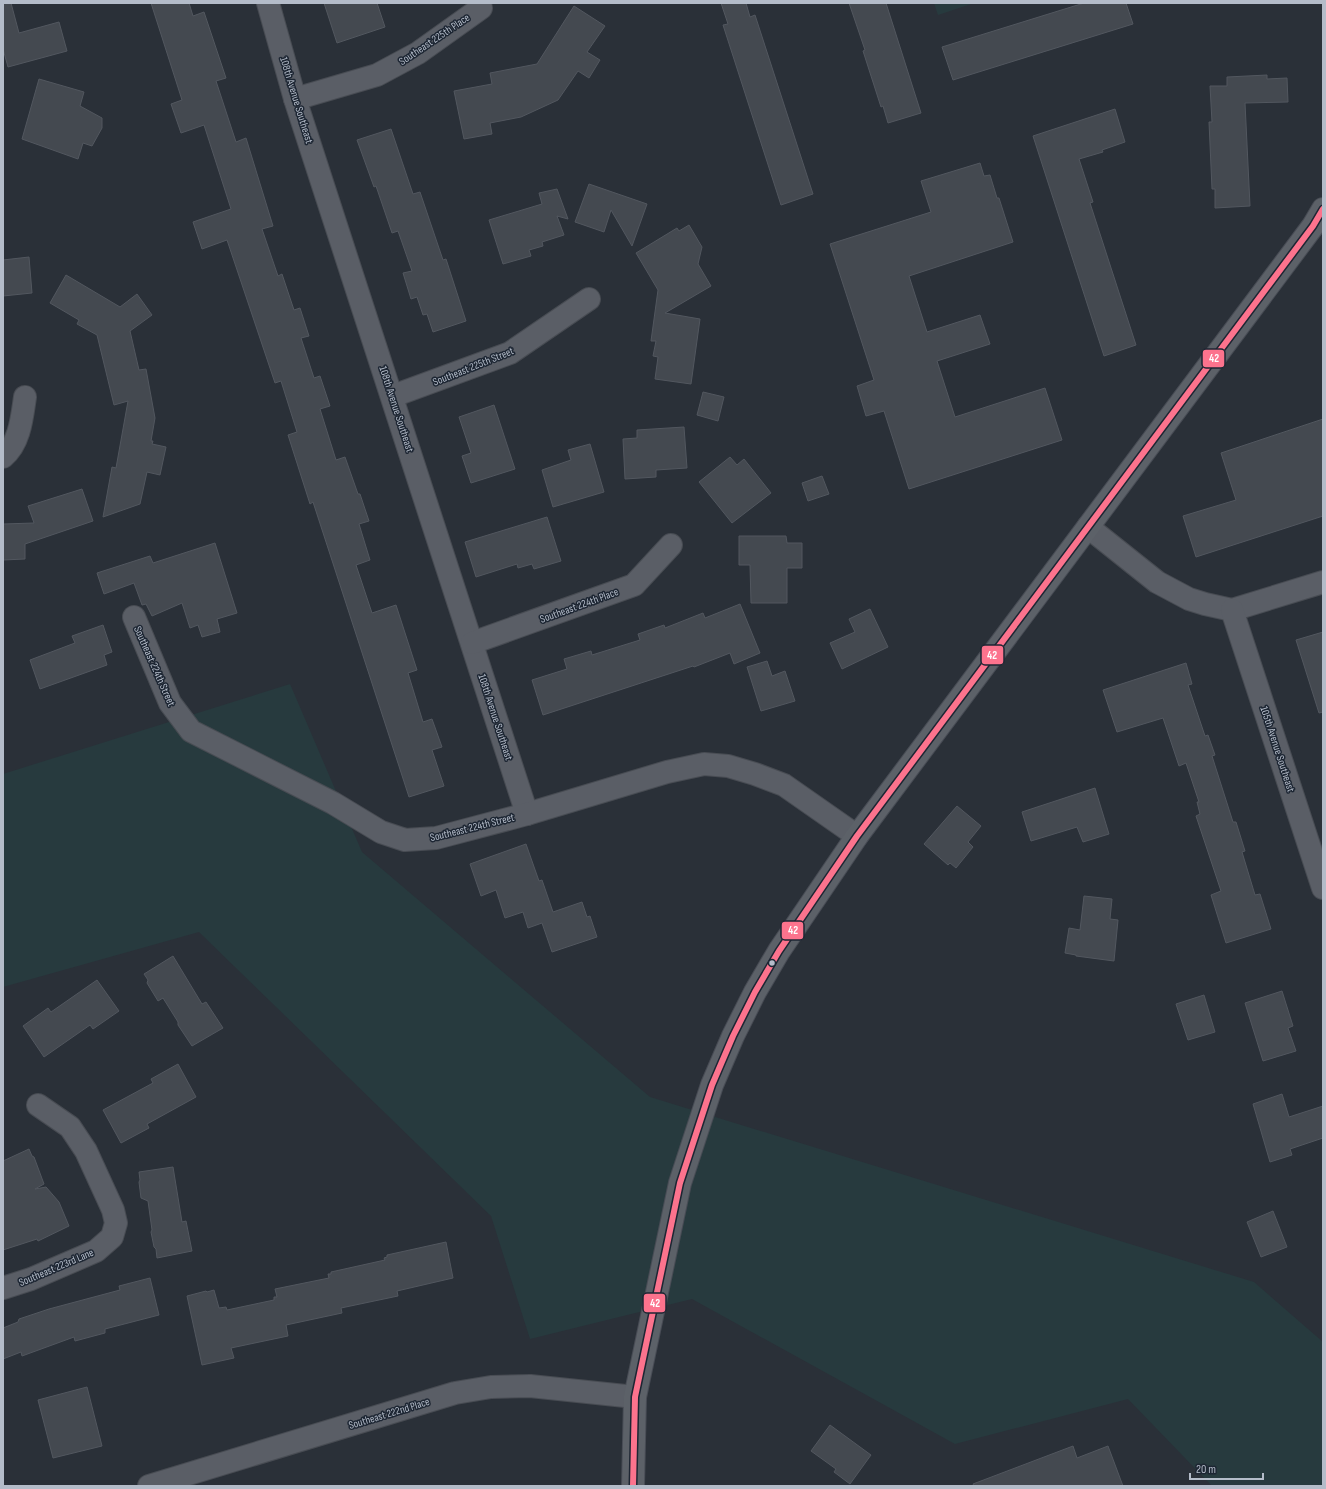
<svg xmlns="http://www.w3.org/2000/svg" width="1326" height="1489" font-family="'Sofia Sans Condensed',sans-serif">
	<rect width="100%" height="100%" fill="#2a3038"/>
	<g fill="#273a3e">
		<path d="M 934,3 L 974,3 L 938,15 Z"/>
		<path d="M 290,684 L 362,852 L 650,1097 L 1254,1282 L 1323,1342 L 1323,1486 L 1212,1486 L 1128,1399 L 955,1444 L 692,1299 L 530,1339 L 491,1216 L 199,932 L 3,987 L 3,774 Z"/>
	</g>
	<g fill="#444950" stroke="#52575f">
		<path d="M 3,3 L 11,3 L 19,33 L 59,22 L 67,51 L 8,67 L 3,49 Z"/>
		<path d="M 151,3 L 189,3 L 193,16 L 204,12 L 226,78 L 216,81 L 236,142 L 246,138 L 273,226 L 262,229 L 278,276 L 282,274 L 294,310 L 300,308 L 309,336 L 301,338 L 314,378 L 320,376 L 330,406 L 320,409 L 336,460 L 345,457 L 358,494 L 360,494 L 369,521 L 359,524 L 370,560 L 356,565 L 372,613 L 396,605 L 417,670 L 408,673 L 423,722 L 432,719 L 442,747 L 432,750 L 444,786 L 409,797 L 313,502 L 310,504 L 288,435 L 297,432 L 281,381 L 275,383 L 227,240 L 202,249 L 193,222 L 231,209 L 204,125 L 181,133 L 171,104 L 182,100 Z"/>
		<path d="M 324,3 L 377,3 L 385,27 L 337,43 Z"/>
		<path d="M 721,3 L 746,3 L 750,17 L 755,15 L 813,194 L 781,205 L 723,25 L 728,24 Z"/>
		<path d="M 849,3 L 886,3 L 921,113 L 888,123 L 883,106 L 881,107 L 863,51 L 865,50 Z"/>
		<path d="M 1084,3 L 1126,3 L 1133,24 L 953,80 L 942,47 Z"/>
		<path d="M 574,6 L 605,26 L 587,52 L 600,60 L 589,78 L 578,71 L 558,100 L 521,117 L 490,123 L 492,134 L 464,139 L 454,91 L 492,84 L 490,73 L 537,64 Z"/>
		<path d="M 1267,75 L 1267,79 L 1287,78 L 1288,102 L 1245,103 L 1250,206 L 1215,208 L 1215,189 L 1212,189 L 1209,122 L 1212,122 L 1210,86 L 1227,86 L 1227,77 Z"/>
		<path d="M 39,79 L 84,92 L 80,106 L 102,118 L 102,128 L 92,146 L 83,143 L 78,159 L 22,139 Z"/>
		<path d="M 1115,109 L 1125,142 L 1102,150 L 1103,152 L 1079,159 L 1093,202 L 1090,203 L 1136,345 L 1104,356 L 1033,136 Z"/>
		<path d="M 391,129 L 413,194 L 420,192 L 443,260 L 446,259 L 466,321 L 433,332 L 427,314 L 423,315 L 417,297 L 411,299 L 403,273 L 412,271 L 398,231 L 392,233 L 376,186 L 374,187 L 357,140 Z"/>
		<path d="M 980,163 L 984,176 L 990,175 L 997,198 L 999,198 L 1013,242 L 909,276 L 927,332 L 980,315 L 990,344 L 937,361 L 955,417 L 1045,388 L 1062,440 L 909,489 L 884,411 L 866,416 L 857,386 L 874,380 L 830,244 L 931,212 L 921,181 Z"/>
		<path d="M 589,184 L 647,204 L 632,246 L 611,210 L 604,232 L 575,222 Z"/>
		<path d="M 557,189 L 568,219 L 557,216 L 564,235 L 542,242 L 543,246 L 529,250 L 531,256 L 503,264 L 489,220 L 542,204 L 539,193 Z"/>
		<path d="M 689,225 L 702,247 L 698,264 L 711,286 L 665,313 L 700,319 L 691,384 L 655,379 L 658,357 L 653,356 L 656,341 L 651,341 L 658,290 L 636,253 L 677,228 L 679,231 Z"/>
		<path d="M 29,257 L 32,293 L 3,296 L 3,260 Z"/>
		<path d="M 66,275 L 120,307 L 137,294 L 152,315 L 130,331 L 139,370 L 146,369 L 155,418 L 151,441 L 153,441 L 152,444 L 166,447 L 160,475 L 147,472 L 140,504 L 103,517 L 112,467 L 116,468 L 128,401 L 114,405 L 97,335 L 77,324 L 79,320 L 50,303 Z"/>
		<path d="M 703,392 L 724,397 L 718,421 L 697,415 Z"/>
		<path d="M 494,405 L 515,469 L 471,483 L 462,456 L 471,453 L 459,417 Z"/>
		<path d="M 1323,419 L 1323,516 L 1196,557 L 1183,516 L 1236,500 L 1221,453 Z"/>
		<path d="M 684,427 L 687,468 L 656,470 L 656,477 L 625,479 L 623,439 L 637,438 L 637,430 Z"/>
		<path d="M 590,444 L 604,492 L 553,507 L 542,470 L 571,460 L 568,450 Z"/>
		<path d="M 730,457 L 737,465 L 744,459 L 771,493 L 732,523 L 699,482 Z"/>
		<path d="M 822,476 L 829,494 L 808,501 L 802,483 Z"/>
		<path d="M 82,489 L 93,521 L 25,544 L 25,559 L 3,560 L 3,524 L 34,523 L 28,506 Z"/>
		<path d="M 547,517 L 561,561 L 534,569 L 532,564 L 518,568 L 517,564 L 476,577 L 465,542 Z"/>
		<path d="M 739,536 L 786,536 L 787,543 L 802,543 L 802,568 L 787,568 L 787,603 L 751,603 L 750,565 L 739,565 Z"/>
		<path d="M 215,543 L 237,613 L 217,619 L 220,632 L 202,637 L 198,625 L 190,628 L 182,603 L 152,616 L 146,604 L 142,605 L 134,583 L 104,594 L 97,573 L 150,556 L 153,563 Z"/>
		<path d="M 740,604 L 760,653 L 734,664 L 730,653 L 694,667 L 693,666 L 543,715 L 532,680 L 567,669 L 564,659 L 591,651 L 592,655 L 640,640 L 638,634 L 664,625 L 665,628 L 703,613 L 705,618 Z"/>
		<path d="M 870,609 L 888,647 L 842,669 L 830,643 L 855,632 L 849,619 Z"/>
		<path d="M 103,625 L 112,652 L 104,655 L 107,665 L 40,689 L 30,660 L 75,643 L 72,636 Z"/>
		<path d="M 1323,632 L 1323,712 L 1319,713 L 1296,640 Z"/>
		<path d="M 767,661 L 772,676 L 785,671 L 795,701 L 761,711 L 747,667 Z"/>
		<path d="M 1186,663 L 1192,684 L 1188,685 L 1205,736 L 1208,735 L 1215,755 L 1212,756 L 1233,822 L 1236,822 L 1245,851 L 1242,852 L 1255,895 L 1260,894 L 1271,929 L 1226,943 L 1211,895 L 1221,891 L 1196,816 L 1200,814 L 1197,802 L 1199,802 L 1186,763 L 1179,766 L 1163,718 L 1117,732 L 1103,690 Z"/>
		<path d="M 1095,788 L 1109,834 L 1083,842 L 1077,827 L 1031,841 L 1022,812 Z"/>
		<path d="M 957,806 L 981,826 L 968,842 L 973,847 L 956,868 L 950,863 L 948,865 L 924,844 Z"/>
		<path d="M 526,844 L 539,881 L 542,880 L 553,912 L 582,902 L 587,917 L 590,916 L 597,937 L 552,952 L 542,923 L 528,928 L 523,912 L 505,918 L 496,890 L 481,896 L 470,864 Z"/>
		<path d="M 1084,896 L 1112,899 L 1110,919 L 1118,920 L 1114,961 L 1076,956 L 1076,955 L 1065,953 L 1069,928 L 1080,930 Z"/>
		<path d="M 173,956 L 202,1004 L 206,1002 L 223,1028 L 192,1046 L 178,1025 L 178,1022 L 163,998 L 158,1001 L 147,983 L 148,980 L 144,974 Z"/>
		<path d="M 97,980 L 119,1011 L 93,1029 L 90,1025 L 44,1057 L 23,1026 L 48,1008 L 51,1012 Z"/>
		<path d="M 1282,991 L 1293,1026 L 1288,1028 L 1296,1051 L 1263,1061 L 1245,1003 Z"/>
		<path d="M 1204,995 L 1215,1032 L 1188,1040 L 1176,1004 Z"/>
		<path d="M 178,1064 L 196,1097 L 147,1124 L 149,1128 L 121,1143 L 103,1110 L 153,1083 L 151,1079 Z"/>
		<path d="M 1282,1094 L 1289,1117 L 1323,1106 L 1323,1138 L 1290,1149 L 1292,1155 L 1270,1162 L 1253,1104 Z"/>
		<path d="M 29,1149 L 32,1156 L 34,1157 L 44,1184 L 35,1189 L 46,1187 L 59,1202 L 69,1226 L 38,1241 L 37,1239 L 3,1250 L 3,1161 Z"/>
		<path d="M 173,1167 L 182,1222 L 186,1221 L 192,1251 L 157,1258 L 156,1249 L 154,1247 L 151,1232 L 152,1230 L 148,1201 L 141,1198 L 139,1182 L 140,1180 L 139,1172 Z"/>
		<path d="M 1273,1211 L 1287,1247 L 1261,1257 L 1247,1222 Z"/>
		<path d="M 446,1242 L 453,1278 L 397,1291 L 398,1296 L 341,1308 L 342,1313 L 286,1325 L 288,1336 L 231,1348 L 234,1358 L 202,1365 L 187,1296 L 206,1291 L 207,1292 L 214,1290 L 219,1308 L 226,1307 L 227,1310 L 274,1300 L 274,1297 L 277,1297 L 275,1289 L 329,1278 L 328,1274 L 331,1274 L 331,1272 L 385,1260 L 384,1258 L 387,1257 L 387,1255 Z"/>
		<path d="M 150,1278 L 159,1315 L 105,1329 L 105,1333 L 75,1341 L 74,1337 L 22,1356 L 21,1352 L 3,1359 L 3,1328 L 18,1322 L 19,1319 L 49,1309 L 120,1290 L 119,1286 Z"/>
		<path d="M 87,1387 L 102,1446 L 53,1458 L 38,1400 Z"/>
		<path d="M 830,1425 L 871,1455 L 850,1484 L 834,1472 L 836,1469 L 811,1451 Z"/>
		<path d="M 1073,1446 L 1077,1458 L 1108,1446 L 1123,1486 L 974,1486 L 973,1484 Z"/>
	</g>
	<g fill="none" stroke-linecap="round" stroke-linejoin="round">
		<defs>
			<g id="minor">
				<path d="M 268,3 L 295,99 L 527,814"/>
				<path d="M 295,99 L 377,75 L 418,53 L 481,8"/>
				<path d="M 393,396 L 510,353 L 589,299"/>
				<path d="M 3,457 C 20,443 22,417 25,397"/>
				<path d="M 1088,527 L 1157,582 L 1189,599 L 1205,604 L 1232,610 L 1323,582"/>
				<path d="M 1232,610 L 1323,888"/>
				<path d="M 134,617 L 170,703 L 191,731 L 333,803 L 381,832 L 405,840 L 436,838 L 527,814 L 667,772 L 704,764 L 728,766 L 755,774 L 784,785 L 857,836"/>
				<path d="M 472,643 L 634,585 L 671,545"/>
				<path d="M 3,1288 L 31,1279 L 96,1251 L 112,1237 L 116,1223 L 113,1210 L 86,1151 L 70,1127 L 38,1105"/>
				<path d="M 149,1486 L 455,1393 L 491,1387 L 530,1386 L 635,1397"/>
			</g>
			<path id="primary" d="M 633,1486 L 635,1397 L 680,1183 L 712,1085 L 733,1036 L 755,992 L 779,951 L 857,836 L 1313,226 L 1323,209"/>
		</defs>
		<use href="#minor" stroke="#484c53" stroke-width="24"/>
		<use href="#primary" stroke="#484c55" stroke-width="24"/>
		<use href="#minor" stroke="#5a5e66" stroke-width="22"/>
		<use href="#primary" stroke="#5c6168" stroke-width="22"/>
		<defs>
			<path id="bus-1" d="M 633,1486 L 635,1397 L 680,1183 L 712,1085 L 733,1036 L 755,992 L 779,951 L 857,836 L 1313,226 L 1323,209"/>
		</defs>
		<use href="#bus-1" stroke="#1d2633" stroke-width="9"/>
		<use href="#bus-1" stroke="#fc738d" stroke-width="6"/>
	</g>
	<circle fill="#b4bcc9" stroke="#1d2633" stroke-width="1.5" cx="772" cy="963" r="3.5"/>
	<g text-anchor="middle" stroke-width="3" stroke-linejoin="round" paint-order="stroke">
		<g font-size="11" fill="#b4bcc9" stroke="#1d2633">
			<text transform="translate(434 39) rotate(-34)" y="4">Southeast 225th Place</text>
			<text transform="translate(297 100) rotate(73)" y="4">108th Avenue Southeast</text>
			<text transform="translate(473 366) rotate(-22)" y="4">Southeast 225th Street</text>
			<text transform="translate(397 409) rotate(72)" y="4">108th Avenue Southeast</text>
			<text transform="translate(579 605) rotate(-20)" y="4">Southeast 224th Place</text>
			<text transform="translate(155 666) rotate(66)" y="4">Southeast 224th Street</text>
			<text transform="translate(496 717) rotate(72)" y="4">108th Avenue Southeast</text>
			<text transform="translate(1278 749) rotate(72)" y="4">105th Avenue Southeast</text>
			<text transform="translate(472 827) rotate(-14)" y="4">Southeast 224th Street</text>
			<text transform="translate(56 1267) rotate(-23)" y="4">Southeast 223rd Lane</text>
			<text transform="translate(389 1413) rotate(-17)" y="4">Southeast 222nd Place</text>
		</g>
	</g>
	<g stroke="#1d2633" stroke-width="1.5">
		<rect x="1202" y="349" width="23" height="19" rx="4" fill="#fc738d"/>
		<rect x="981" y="645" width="23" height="20" rx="4" fill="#fc738d"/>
		<rect x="781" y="921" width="23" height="19" rx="4" fill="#fc738d"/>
		<rect x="643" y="1293" width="23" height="20" rx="4" fill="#fc738d"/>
	</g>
	<g font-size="11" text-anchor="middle" font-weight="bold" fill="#fff">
		<text x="1214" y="362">42</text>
		<text x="992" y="659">42</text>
		<text x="793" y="934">42</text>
		<text x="655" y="1307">42</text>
	</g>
	<rect width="1326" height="1489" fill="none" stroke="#b4bcc9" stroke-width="8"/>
	<path d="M1190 1473v6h73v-6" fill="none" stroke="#b4bcc9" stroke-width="2"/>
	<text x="1196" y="1473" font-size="12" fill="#b4bcc9" stroke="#1d2633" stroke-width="3" paint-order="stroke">20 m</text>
</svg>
